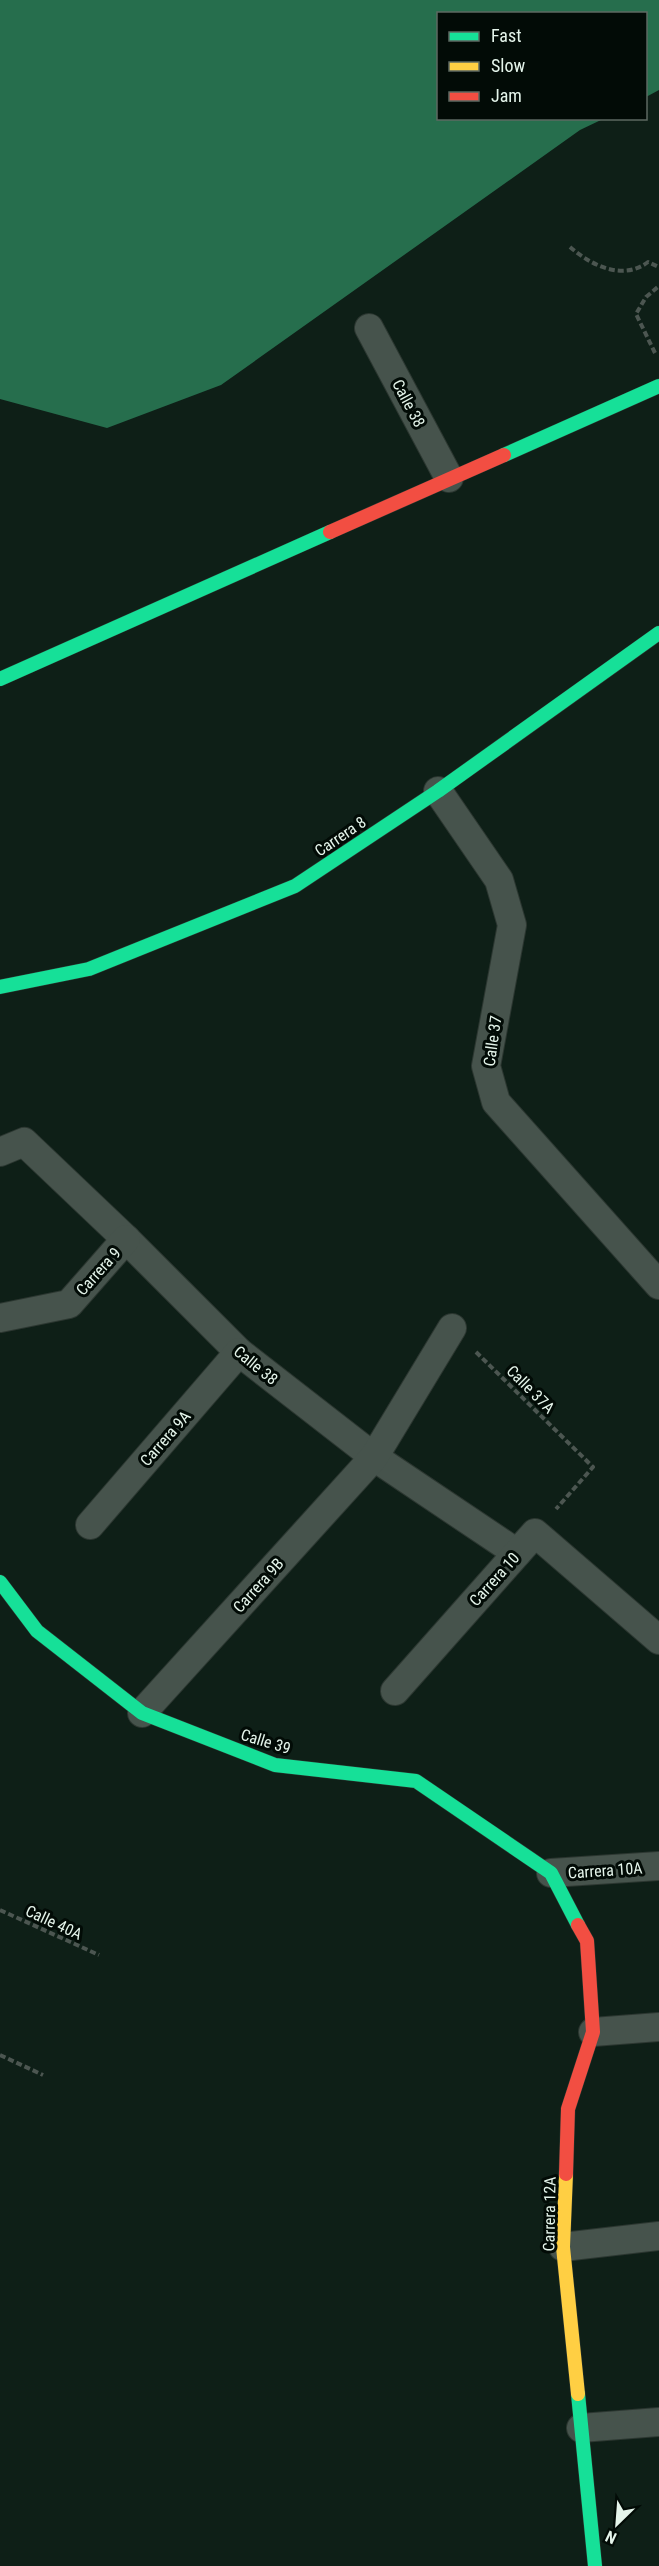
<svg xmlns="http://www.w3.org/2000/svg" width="659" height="2566" font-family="'Roboto Condensed',sans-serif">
	<rect width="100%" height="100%" fill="#0e1f17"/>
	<path fill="#266e4d" d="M 0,0 L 659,0 L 659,90 L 646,97 L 646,14 L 438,14 L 438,118 L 603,119 L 580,130 L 221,385 L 107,428 L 0,399 Z"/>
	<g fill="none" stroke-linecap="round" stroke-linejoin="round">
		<defs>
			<g id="street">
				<path d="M 369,328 L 449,478"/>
				<path d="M 438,791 L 499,880 L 512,925 L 486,1066 L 496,1102 L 659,1285"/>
				<path d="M 0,1152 L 24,1142 L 126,1239 L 239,1352 L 374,1457 L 517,1553"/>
				<path d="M 0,1318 L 69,1304 L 126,1239"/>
				<path d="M 90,1525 L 239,1352"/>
				<path d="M 395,1691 L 535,1533 L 659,1640"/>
				<path d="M 142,1713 L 374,1457 L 452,1328"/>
				<path d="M 551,1873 L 659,1866"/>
				<path d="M 593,2032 L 659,2027"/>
				<path d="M 563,2247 L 659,2236"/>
				<path d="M 581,2428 L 659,2422"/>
			</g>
			<g id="fast">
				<path d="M 504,455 L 659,386"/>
				<path d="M 0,679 L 330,532"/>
				<path d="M 0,987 L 89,969 L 295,886 L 438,791 L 659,633"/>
				<path d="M 0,1582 L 37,1631 L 142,1713 L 275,1765 L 416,1781 L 551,1873 L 578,1925"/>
				<path d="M 578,2394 L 595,2566"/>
			</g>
			<path id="slow" d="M 566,2174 L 563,2247 L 578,2394"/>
			<g id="jam">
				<path d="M 330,532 L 504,455"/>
				<path d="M 566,2174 L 568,2109 L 593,2032 L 587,1941 L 578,1925"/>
			</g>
		</defs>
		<use href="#street" stroke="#2c3731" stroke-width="30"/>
		<use href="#fast" stroke="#2c3731" stroke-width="15"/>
		<use href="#slow" stroke="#2c3731" stroke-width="15"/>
		<use href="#jam" stroke="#2c3731" stroke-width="15"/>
		<g stroke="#4c5651" stroke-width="4" stroke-dasharray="6 3" stroke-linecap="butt">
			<path d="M 570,247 C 592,266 623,281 648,262 L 659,267"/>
			<path d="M 655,353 L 636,314 L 646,297 L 659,286"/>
			<path d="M 476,1352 L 593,1467 L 556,1509"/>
			<path d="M 0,1910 L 99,1955"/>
			<path d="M 0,2055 L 43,2075"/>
		</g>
		<use href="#street" stroke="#46534c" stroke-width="28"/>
		<use href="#fast" stroke="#16e098" stroke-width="14"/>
		<use href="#slow" stroke="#ffcf43" stroke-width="14"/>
		<use href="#jam" stroke="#f24e42" stroke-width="14"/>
	</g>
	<g text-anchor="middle" stroke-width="6" stroke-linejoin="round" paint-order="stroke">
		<g font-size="16" fill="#e5f5eb" stroke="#020b06">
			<text transform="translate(409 403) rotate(62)" y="6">Calle 38</text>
			<text transform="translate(340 836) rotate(-34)" y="6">Carrera 8</text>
			<text transform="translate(492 1041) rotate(-82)" y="6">Calle 37</text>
			<text transform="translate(98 1271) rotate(-48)" y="6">Carrera 9</text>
			<text transform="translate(256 1365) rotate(39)" y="6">Calle 38</text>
			<text transform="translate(531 1389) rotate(45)" y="6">Calle 37A</text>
			<text transform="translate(165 1438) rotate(-49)" y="6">Carrera 9A</text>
			<text transform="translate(494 1579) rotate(-48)" y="6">Carrera 10</text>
			<text transform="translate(258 1585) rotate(-48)" y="6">Carrera 9B</text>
			<text transform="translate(266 1741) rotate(17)" y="6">Calle 39</text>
			<text transform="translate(605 1870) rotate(-4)" y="6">Carrera 10A</text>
			<text transform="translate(54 1922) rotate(25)" y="6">Calle 40A</text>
			<text transform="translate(549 2214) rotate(-89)" y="6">Carrera 12A</text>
		</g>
	</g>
	<rect x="437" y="12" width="210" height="108" fill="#020b06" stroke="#5d6962" stroke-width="1.5"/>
	<rect x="449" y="32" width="30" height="9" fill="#16e098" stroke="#5d6962" stroke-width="1.5"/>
	<text x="491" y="42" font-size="18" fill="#e5f5eb">Fast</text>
	<rect x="449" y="62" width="30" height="9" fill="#ffcf43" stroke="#5d6962" stroke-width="1.5"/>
	<text x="491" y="72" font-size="18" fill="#e5f5eb">Slow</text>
	<rect x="449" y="92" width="30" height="9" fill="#f24e42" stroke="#5d6962" stroke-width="1.5"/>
	<text x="491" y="102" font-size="18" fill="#e5f5eb">Jam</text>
	<g transform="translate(617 2524) rotate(205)" stroke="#020b06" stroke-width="4.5" paint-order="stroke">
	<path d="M0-4.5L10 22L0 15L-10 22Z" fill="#e5f5eb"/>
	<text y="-9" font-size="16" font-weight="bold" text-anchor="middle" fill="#e5f5eb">N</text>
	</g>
</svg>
